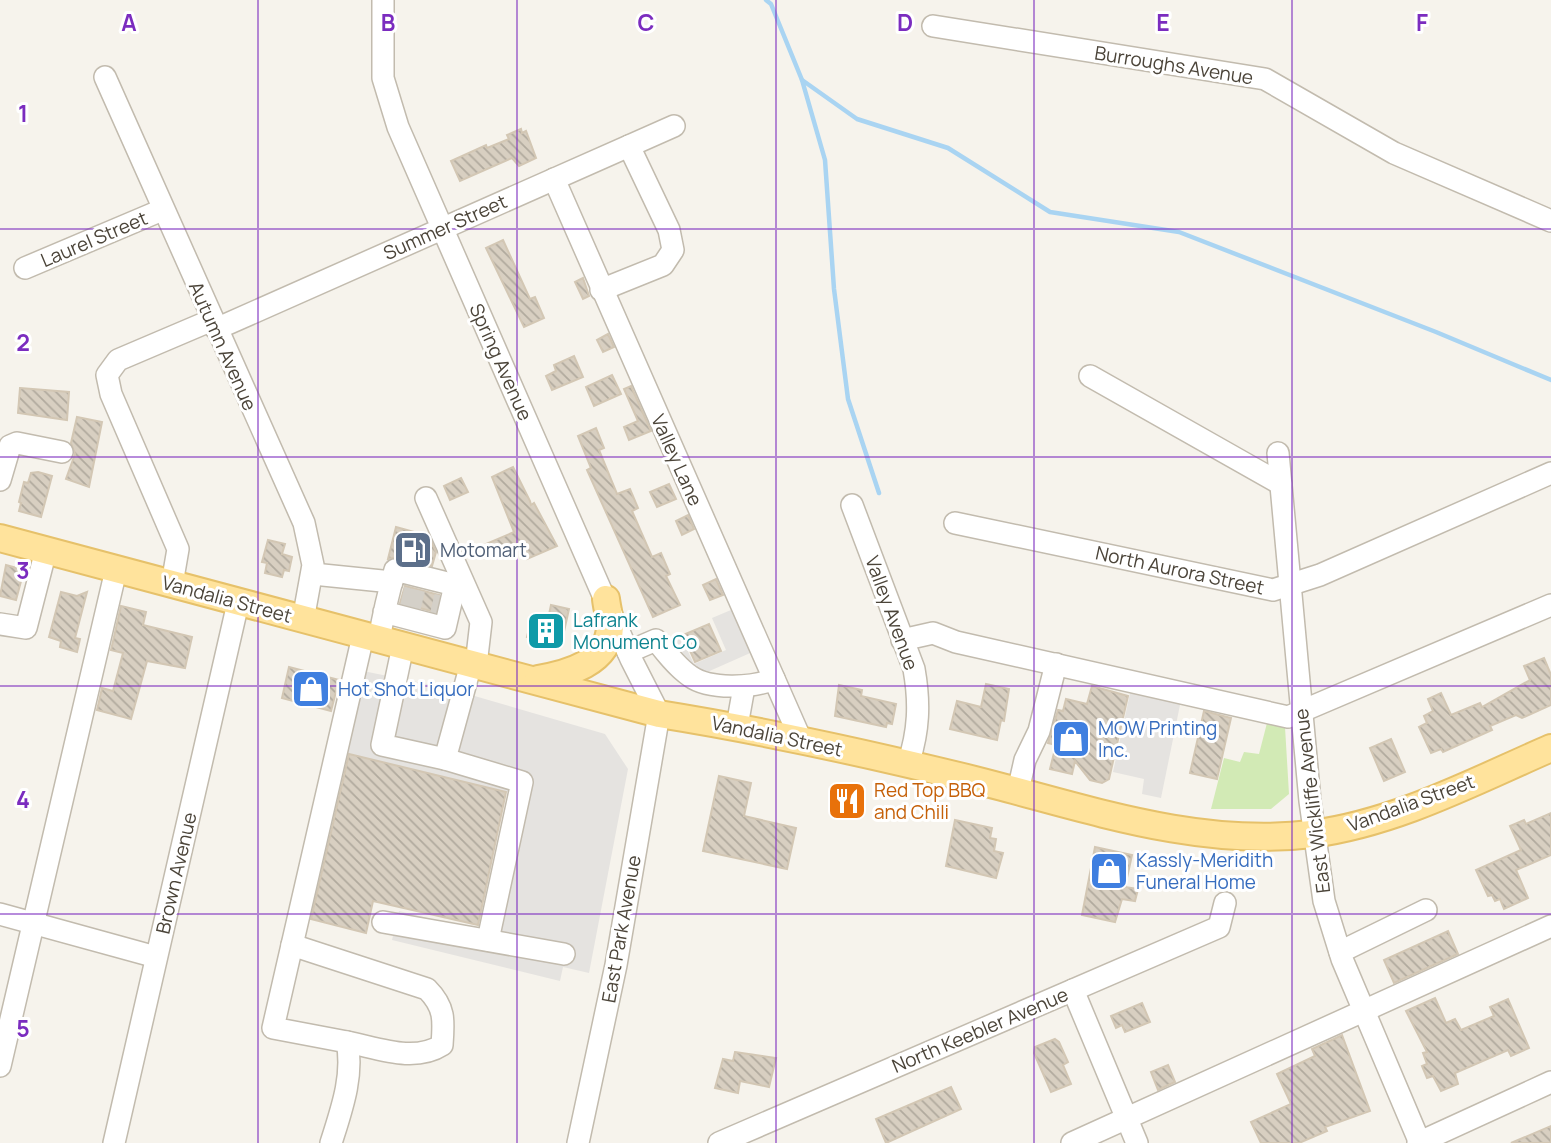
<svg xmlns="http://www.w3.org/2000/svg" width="1551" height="1143" font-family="Manrope,sans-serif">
	<defs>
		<pattern id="building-back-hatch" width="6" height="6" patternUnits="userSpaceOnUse" patternTransform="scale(1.75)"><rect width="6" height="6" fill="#d8cfc1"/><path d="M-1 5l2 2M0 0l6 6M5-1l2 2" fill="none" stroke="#b1aa9e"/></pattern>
	</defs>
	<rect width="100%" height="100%" fill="#f6f3ec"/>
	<path fill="#d2eab5" d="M 1267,723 L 1285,727 L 1289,794 L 1271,809 L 1211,809 L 1224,758 L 1240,762 L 1244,752 L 1259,754 Z"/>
	<g fill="#e5e3e0">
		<path d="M 738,607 L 757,650 L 687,681 L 667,638 L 679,633 L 694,664 L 726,650 L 712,618 Z"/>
		<path d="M 363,671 L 447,688 L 605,734 L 628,769 L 589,973 L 563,967 L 560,981 L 392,940 L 399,911 L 484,932 L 517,794 L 344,754 Z"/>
		<path d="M 1131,689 L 1181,700 L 1161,798 L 1142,794 L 1144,779 L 1113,772 Z"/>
	</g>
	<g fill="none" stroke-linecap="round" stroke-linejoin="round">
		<g stroke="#a9d4f2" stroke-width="4.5">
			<path d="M 766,0 L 771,4 L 802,80 L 857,119 L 948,148 L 1050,212 L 1179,232 L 1436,332 L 1551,380"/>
			<path d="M 802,80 L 825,160 L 834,289 L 848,399 L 879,493"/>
		</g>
	</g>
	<g fill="url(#building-back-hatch)" stroke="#d3c7b4" stroke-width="2">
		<path d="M 521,129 L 522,133 L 526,131 L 536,158 L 519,166 L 512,158 L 460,181 L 451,161 L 486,145 L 487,148 L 509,139 L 507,135 Z"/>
		<path d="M 503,240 L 530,299 L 535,297 L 544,318 L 524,327 L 486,248 Z"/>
		<path d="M 583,278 L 589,296 L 583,299 L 575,282 Z"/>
		<path d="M 608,334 L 614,347 L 603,352 L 597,340 Z"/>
		<path d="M 574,356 L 583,377 L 552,390 L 546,376 L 556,371 L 554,365 Z"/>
		<path d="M 612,375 L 621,394 L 594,406 L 586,387 Z"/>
		<path d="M 631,386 L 651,431 L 629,440 L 624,427 L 638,421 L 624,389 Z"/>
		<path d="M 20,388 L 69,392 L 67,420 L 18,413 Z"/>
		<path d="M 77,417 L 102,422 L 89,487 L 66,479 L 75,454 L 71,443 Z"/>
		<path d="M 596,428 L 604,448 L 599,450 L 617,494 L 630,489 L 638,508 L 632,511 L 652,557 L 661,553 L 670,574 L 666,576 L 680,605 L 653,617 L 587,470 L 591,468 L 578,436 Z"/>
		<path d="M 513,467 L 530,501 L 531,505 L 534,503 L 557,546 L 527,559 L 521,545 L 492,557 L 486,544 L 514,532 L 492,477 Z"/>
		<path d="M 38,472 L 52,476 L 41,517 L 19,511 L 21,503 L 19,502 L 24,482 L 28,483 L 31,473 Z"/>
		<path d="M 461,478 L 468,492 L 450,500 L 444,486 Z"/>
		<path d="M 669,484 L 676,499 L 657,507 L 650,492 Z"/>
		<path d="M 688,515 L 694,529 L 682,535 L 676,521 Z"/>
		<path d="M 396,527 L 429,536 L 436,552 L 432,566 L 398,557 L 388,559 Z"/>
		<path d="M 268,540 L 285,544 L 282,554 L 292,557 L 289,571 L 284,570 L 282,577 L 265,573 L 267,563 L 262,562 Z"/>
		<path d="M 6,565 L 24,570 L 16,600 L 0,596 Z"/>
		<path d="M 716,579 L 723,595 L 710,600 L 703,585 Z"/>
		<path d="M 405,586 L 439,595 L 435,612 L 400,603 Z"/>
		<path d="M 61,592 L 77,596 L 87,592 L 75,638 L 80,639 L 77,652 L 60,647 L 61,641 L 49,637 Z"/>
		<path d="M 551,605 L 569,609 L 561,645 L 527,637 L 531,620 L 547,624 Z"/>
		<path d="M 121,606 L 146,612 L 143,625 L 192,637 L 185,668 L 147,661 L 131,719 L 97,710 L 102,688 L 113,691 L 123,653 L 111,650 Z"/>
		<path d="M 709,624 L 721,651 L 695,662 L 683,635 Z"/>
		<path d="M 1544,658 L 1551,675 L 1551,705 L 1522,718 L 1516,715 L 1490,726 L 1492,730 L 1443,752 L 1441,749 L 1431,753 L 1419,727 L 1427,723 L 1424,716 L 1433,711 L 1428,699 L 1441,693 L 1451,715 L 1480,703 L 1482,707 L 1530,680 L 1524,666 Z"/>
		<path d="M 289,667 L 339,680 L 331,711 L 282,698 Z"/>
		<path d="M 986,684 L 1009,689 L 1004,721 L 1001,720 L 997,740 L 950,729 L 957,701 L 981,707 Z"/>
		<path d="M 839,685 L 862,690 L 861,696 L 896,704 L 892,724 L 887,723 L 886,727 L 835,716 Z"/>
		<path d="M 1092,686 L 1128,696 L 1109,779 L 1102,783 L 1090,780 L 1075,761 L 1072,774 L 1050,769 L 1056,745 L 1048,743 L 1058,710 L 1063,711 L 1066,699 L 1087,704 Z"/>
		<path d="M 1204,711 L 1231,718 L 1217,779 L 1190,773 Z"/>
		<path d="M 1391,739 L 1405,772 L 1384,781 L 1370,748 Z"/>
		<path d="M 349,754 L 506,792 L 478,925 L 373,901 L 366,933 L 311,919 Z"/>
		<path d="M 719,776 L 751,783 L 744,816 L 796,828 L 787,869 L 703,851 Z"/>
		<path d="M 1551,813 L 1551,855 L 1516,870 L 1528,898 L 1504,909 L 1500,899 L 1495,901 L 1492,895 L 1488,896 L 1476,870 L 1521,850 L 1510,826 L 1524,820 L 1526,824 Z"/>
		<path d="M 955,820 L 992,828 L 990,838 L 996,839 L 994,851 L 1003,853 L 996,878 L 946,866 Z"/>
		<path d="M 1095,847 L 1132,855 L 1125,887 L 1138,889 L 1135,901 L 1122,899 L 1115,922 L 1082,915 Z"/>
		<path d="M 1448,931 L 1458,954 L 1394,983 L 1384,960 Z"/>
		<path d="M 1435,998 L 1446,1023 L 1455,1019 L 1461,1030 L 1494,1016 L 1490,1007 L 1508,999 L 1529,1048 L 1511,1056 L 1508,1050 L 1455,1073 L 1458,1084 L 1441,1091 L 1433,1076 L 1427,1078 L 1422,1066 L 1427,1064 L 1423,1053 L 1427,1052 L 1406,1011 Z"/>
		<path d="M 1142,1003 L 1150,1022 L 1125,1032 L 1122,1025 L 1116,1028 L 1111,1016 Z"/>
		<path d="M 1342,1035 L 1370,1111 L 1325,1127 L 1327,1131 L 1299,1143 L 1261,1143 L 1251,1122 L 1291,1104 L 1277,1074 L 1315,1056 L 1312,1049 Z"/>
		<path d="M 1055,1039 L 1059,1042 L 1068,1062 L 1063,1065 L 1071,1084 L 1051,1092 L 1034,1053 L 1035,1047 Z"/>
		<path d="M 735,1052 L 776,1058 L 769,1087 L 740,1081 L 738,1093 L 715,1088 L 723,1059 L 733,1061 Z"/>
		<path d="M 1168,1065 L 1175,1082 L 1158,1090 L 1151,1072 Z"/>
		<path d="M 951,1087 L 961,1109 L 886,1143 L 876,1119 Z"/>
		<path d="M 1551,1126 L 1551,1143 L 1511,1143 Z"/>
	</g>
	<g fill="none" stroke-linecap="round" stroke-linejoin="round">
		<path stroke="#d4d0c8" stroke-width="21" stroke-dasharray="21 10" stroke-linecap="butt" d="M 402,597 L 444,607"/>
		<defs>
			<g id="minor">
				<path d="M 383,0 L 383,78 L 398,127 L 631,659 L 659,714 L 616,965 L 578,1143"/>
				<path d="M 933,26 L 1265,79 L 1394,153 L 1551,221"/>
				<path d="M 105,77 L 304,523 L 313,565 L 303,620"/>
				<path d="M 554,179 L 801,740"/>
				<path d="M 25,268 L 162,210"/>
				<path d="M 601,290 L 663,265 L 673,250 L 669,230 L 629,146"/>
				<path d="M 216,329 L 674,126"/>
				<path d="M 1090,376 L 1281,484"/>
				<path d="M 1278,453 L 1310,801 L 1324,901 L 1342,959 L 1420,1143"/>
				<path d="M 0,480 L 10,446 L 17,443 L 62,452"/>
				<path d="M 426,498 L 481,622 L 476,665"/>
				<path d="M 852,505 L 914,669 C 920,703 919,731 908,764"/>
				<path d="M 955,523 L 1273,590 L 1320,575 L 1551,473"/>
				<path d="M 313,574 L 392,582"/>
				<path d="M 172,584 L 178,549 L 111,394 L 107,375 L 118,360 L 212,320"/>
				<path d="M 0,624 L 26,628 L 46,550"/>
				<path d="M 379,640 C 383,616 388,594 395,570 L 455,585 L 445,628 L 384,612"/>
				<path d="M 902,640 L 933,633 L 956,642 L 1288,717 L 1551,605"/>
				<path d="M 403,646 L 382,745 L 445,759"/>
				<path d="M 628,652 L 656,640 C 666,653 677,667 690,676 C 709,690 753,688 774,679"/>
				<path d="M 471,664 L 445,759 L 522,782 L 488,940"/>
				<path d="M 737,726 L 744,687"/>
				<path d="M 1018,791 L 1025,760 L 1039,731 L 1056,664"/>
				<path d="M 0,914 L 156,957"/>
				<path d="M 383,922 L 564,954"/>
				<path d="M 292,945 L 427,989 C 445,1007 444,1020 442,1045 C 414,1063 378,1048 347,1042"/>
				<path d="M 1340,952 L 1426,910"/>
				<path d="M 1073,990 L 1137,1143"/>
				<path d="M 0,1066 L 116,570"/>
				<path d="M 114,1143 L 238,603"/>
				<path d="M 331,1143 C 341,1111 354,1076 347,1042 L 273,1028 L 363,636"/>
				<path d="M 719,1143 L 1219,927 L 1225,903"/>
				<path d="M 1072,1143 L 1551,926"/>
				<path d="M 1418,1143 L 1551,1082"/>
			</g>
			<g id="major">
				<path d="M 0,538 L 659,714 C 765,731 870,754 975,780 C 1086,808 1197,848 1312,834 C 1396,823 1475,781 1551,748"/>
				<path d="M 538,679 C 567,674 609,663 610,627 C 610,618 607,608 606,599"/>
			</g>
		</defs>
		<use href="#minor" stroke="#c2bbae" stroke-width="24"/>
		<use href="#major" stroke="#e6c16a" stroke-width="30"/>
		<use href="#minor" stroke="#fff" stroke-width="21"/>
		<use href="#major" stroke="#ffe39c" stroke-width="26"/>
	</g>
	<path fill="none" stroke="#7b2cbf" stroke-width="2" stroke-opacity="0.55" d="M 258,0 L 258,1143M 517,0 L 517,1143M 776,0 L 776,1143M 1034,0 L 1034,1143M 1292,0 L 1292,1143M 0,229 L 1551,229M 0,457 L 1551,457M 0,686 L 1551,686M 0,914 L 1551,914"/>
	<defs>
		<symbol id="fuel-square" viewBox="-11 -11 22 22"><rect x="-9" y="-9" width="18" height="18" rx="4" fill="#5c6f8a" stroke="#fff"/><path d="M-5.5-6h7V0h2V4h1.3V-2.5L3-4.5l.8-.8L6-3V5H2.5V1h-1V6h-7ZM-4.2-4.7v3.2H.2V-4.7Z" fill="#fff"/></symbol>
		<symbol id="building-square" viewBox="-11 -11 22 22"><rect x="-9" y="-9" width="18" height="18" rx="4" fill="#0f9aa8" stroke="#fff"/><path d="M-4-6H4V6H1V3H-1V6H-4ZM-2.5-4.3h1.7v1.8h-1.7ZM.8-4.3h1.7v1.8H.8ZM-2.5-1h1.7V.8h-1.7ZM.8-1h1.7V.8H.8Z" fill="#fff"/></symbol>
		<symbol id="shop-square" viewBox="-11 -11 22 22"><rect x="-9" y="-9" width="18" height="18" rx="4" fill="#3f7fe0" stroke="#fff"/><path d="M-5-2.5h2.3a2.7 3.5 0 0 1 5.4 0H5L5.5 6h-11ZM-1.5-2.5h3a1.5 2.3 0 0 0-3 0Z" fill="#fff"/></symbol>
		<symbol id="restaurant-square" viewBox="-11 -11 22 22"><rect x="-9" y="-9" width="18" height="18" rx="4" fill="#e8710a" stroke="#fff"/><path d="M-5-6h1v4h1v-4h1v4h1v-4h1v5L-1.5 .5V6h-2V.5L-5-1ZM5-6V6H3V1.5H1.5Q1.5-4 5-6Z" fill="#fff"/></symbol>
	</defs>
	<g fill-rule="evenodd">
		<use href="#fuel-square" x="391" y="528" width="44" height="44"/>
		<use href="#building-square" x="524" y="609" width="44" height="44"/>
		<use href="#shop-square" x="289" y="667" width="44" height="44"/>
		<use href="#shop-square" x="1049" y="717" width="44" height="44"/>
		<use href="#restaurant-square" x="825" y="779" width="44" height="44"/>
		<use href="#shop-square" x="1087" y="849" width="44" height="44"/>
	</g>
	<g text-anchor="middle" stroke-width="6" stroke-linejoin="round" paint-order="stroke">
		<g font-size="19" fill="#4b4439" stroke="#fff">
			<text transform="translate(1174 65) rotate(9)" y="7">Burroughs Avenue</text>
			<text transform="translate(445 227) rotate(-24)" y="7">Summer Street</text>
			<text transform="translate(94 239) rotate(-23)" y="7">Laurel Street</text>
			<text transform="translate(223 346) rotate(66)" y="7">Autumn Avenue</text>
			<text transform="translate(501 362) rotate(66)" y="7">Spring Avenue</text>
			<text transform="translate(677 460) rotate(66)" y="7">Valley Lane</text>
			<text transform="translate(1180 570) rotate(12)" y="7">North Aurora Street</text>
			<text transform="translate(227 599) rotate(15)" y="7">Vandalia Street</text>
			<text transform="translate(892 613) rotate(70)" y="7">Valley Avenue</text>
			<text transform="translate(777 736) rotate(12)" y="7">Vandalia Street</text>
			<text transform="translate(1312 801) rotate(-97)" y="7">East Wickliffe Avenue</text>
			<text transform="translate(1411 803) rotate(-20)" y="7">Vandalia Street</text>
			<text transform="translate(176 873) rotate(-77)" y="7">Brown Avenue</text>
			<text transform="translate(621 929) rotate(-80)" y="7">East Park Avenue</text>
			<text transform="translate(980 1030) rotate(-23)" y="7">North Keebler Avenue</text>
		</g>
		<g font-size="19" fill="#4e5e75" stroke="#fff" text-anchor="start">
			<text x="440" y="557">Motomart</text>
		</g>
		<g font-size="19" fill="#0d838f" stroke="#fff" text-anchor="start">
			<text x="573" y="627">Lafrank<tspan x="573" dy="22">Monument Co</tspan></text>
		</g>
		<g font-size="19" fill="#366cbe" stroke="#fff" text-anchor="start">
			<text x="338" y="696">Hot Shot Liquor</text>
			<text x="1098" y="735">MOW Printing<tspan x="1098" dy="22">Inc.</tspan></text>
			<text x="1136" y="867">Kassly-Meridith<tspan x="1136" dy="22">Funeral Home</tspan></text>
		</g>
		<g font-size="19" fill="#c56008" stroke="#fff" text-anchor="start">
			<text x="874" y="797">Red Top BBQ<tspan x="874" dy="22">and Chili</tspan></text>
		</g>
	</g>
	<g font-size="23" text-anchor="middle" font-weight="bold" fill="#7b2cbf" stroke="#fff" stroke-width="6" stroke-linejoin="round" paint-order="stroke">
		<text x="129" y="31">A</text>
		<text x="388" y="31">B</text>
		<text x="646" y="31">C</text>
		<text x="905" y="31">D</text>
		<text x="1163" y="31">E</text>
		<text x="1422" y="31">F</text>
		<text x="23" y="122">1</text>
		<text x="23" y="351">2</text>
		<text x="23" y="579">3</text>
		<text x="23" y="808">4</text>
		<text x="23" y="1037">5</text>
	</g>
</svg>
